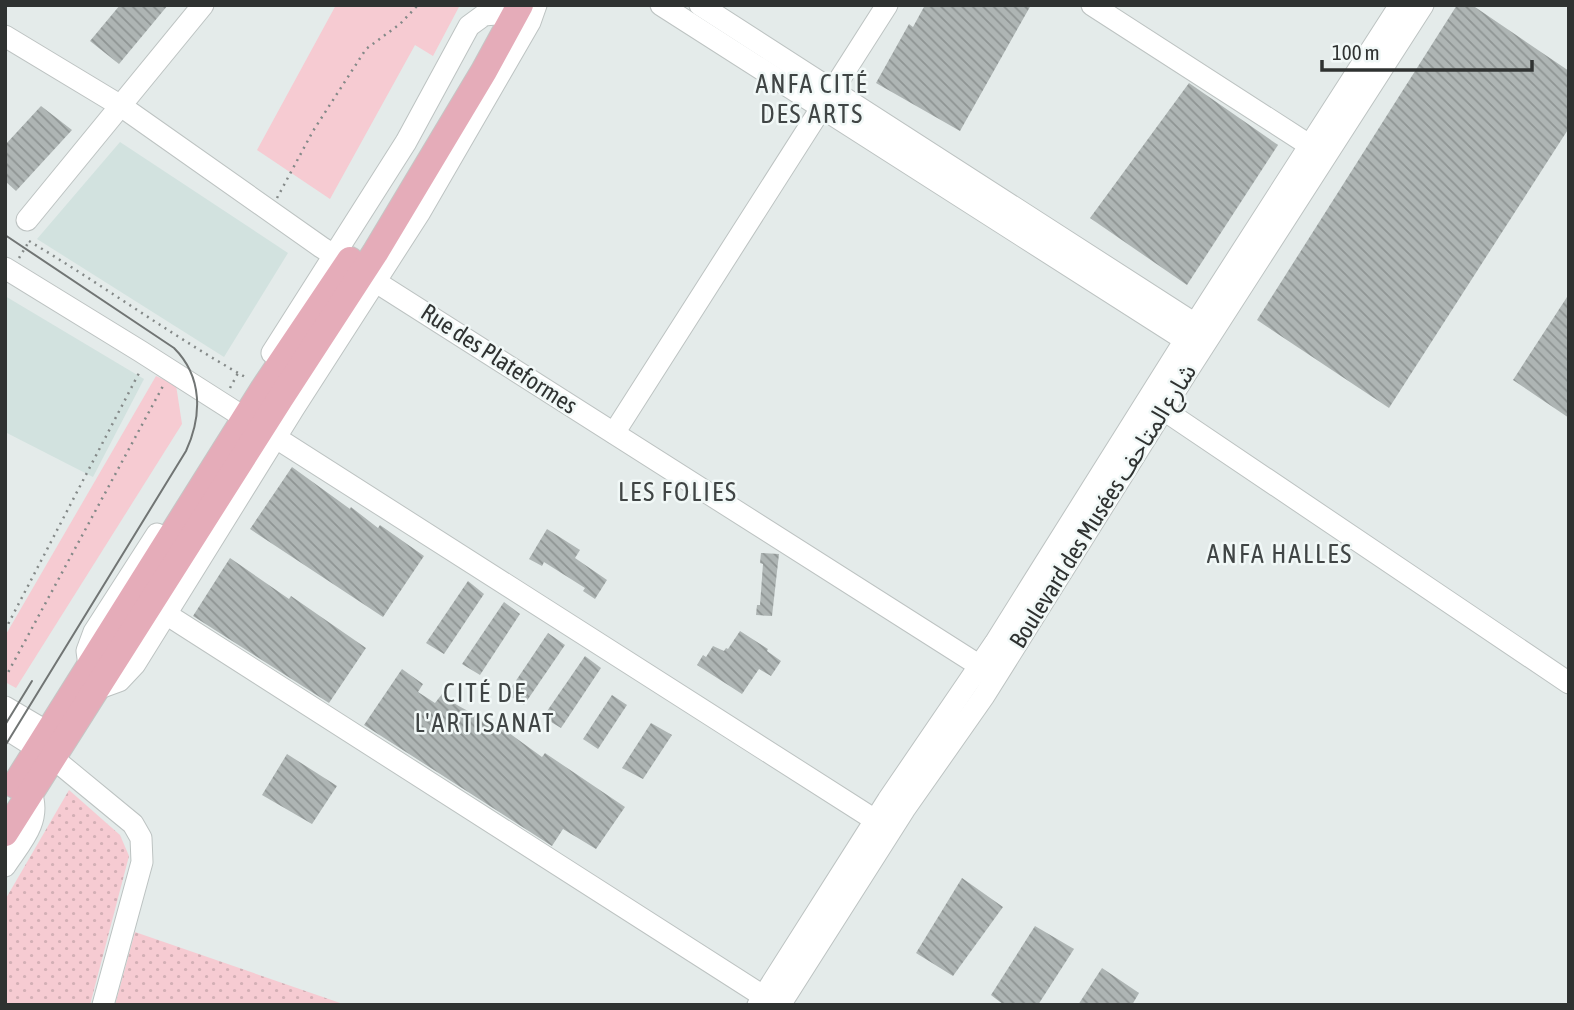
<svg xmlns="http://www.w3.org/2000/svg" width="1574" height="1010" font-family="'Asap Condensed','Noto Sans Arabic',sans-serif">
	<defs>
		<pattern id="grass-dots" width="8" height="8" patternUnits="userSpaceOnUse" patternTransform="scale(1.75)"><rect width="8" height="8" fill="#f6cbd2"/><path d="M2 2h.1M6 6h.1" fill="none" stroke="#d3afb5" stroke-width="1.8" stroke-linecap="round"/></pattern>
		<pattern id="building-back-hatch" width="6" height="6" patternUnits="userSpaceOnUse" patternTransform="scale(1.75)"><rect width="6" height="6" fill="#aeb5b4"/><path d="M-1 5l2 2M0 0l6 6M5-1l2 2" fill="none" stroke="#8e9493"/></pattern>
	</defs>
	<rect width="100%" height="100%" fill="#e4ebea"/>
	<g fill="#d2e2df">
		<path d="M 120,142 L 288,253 L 224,357 L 37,239 Z"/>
		<path d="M 5,296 L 144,379 L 93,477 L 5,432 Z"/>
	</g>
	<g fill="url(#grass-dots)">
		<path d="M 69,790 L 120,835 L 129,856 L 90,1005 L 5,1005 L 5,900 Z"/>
		<path d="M 135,932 L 346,1005 L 115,1005 Z"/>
	</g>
	<g fill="#f6cbd2">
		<path d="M 336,5 L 460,5 L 433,56 L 415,45 L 330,199 L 257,150 Z"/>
		<path d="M 156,376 L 176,385 L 182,424 L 16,688 L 5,682 L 5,636 Z"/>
	</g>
	<g fill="url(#building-back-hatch)">
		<path d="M 120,5 L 168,5 L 119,64 L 90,41 Z"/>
		<path d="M 925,5 L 1031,5 L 960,131 L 876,83 L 909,24 L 913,27 Z"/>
		<path d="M 1457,5 L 1472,5 L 1569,71 L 1569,128 L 1389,408 L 1257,320 Z"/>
		<path d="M 1189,83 L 1278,145 L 1187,285 L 1090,218 Z"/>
		<path d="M 41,106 L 72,130 L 16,191 L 5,181 L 5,145 Z"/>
		<path d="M 1569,294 L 1569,418 L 1513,380 Z"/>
		<path d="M 292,467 L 350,509 L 351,507 L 378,528 L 380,525 L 424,556 L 383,617 L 250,529 Z"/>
		<path d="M 547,529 L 580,550 L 575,558 L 607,580 L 595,599 L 583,591 L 585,588 L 544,562 L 542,566 L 529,559 Z"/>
		<path d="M 761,553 L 779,554 L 772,616 L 756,615 L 757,605 L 760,605 L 763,564 L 760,563 Z"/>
		<path d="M 230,558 L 289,599 L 291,596 L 366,648 L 329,703 L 193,616 Z"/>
		<path d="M 468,581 L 484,594 L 444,654 L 426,643 Z"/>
		<path d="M 504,602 L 520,614 L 480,675 L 462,664 Z"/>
		<path d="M 740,631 L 768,649 L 767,651 L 781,661 L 771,676 L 759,669 L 742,694 L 697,665 L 703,655 L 706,657 L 713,646 L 724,651 L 726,648 L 728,649 Z"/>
		<path d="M 548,633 L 565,645 L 524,705 L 507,694 Z"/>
		<path d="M 585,656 L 601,668 L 561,728 L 543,717 Z"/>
		<path d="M 402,669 L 423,684 L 418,692 L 435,703 L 442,694 L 457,705 L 488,722 L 490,719 L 542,757 L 545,753 L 625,807 L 596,849 L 563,829 L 552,846 L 364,725 Z"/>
		<path d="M 612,695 L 627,705 L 598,749 L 583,739 Z"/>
		<path d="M 651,723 L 672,735 L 643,779 L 622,768 Z"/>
		<path d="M 287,754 L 337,786 L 312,824 L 262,795 Z"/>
		<path d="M 962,878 L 1003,907 L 953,976 L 916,953 Z"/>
		<path d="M 1035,926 L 1074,949 L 1038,1005 L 1004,1005 L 991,995 Z"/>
		<path d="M 1102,968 L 1139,993 L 1132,1005 L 1078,1005 Z"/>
	</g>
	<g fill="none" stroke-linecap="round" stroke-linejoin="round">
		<defs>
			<g id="minor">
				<path d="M 661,5 L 1196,347"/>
				<path d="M 700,5 L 1206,331"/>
				<path d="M 1092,5 L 1309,145"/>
				<path d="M 5,36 L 121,106 L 321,247 L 991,673"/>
				<path d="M 27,220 L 203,5"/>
				<path d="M 5,268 L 140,351 L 875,820"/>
				<path d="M 272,353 L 406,142 L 469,26 L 484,15 L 496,14"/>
				<path d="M 1164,410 L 1569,683"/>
				<path d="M 614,433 L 887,5"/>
				<path d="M 166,614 L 763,996"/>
				<path d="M 89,665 L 87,651 L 94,632 L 157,534"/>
				<path d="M 97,689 L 119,681 L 135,664 L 294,408 L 420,212 L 530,22 L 536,5"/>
				<path d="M 5,707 L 61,740"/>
				<path d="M 5,728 L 54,759 L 133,824 L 141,838 L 142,862 L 103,1005"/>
				<path d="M 5,866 C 20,843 42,821 31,793"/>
				<path d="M 758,1005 L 888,800 L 995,643 L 1195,324 L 1400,5"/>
				<path d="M 780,1005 L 904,810 L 984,696 L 1187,372 L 1423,5"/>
			</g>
			<g id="major">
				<path d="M 15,785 L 264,388 L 350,260"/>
				<path d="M 5,833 L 280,399 L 375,253 L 484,71 L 520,5"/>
			</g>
		</defs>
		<use href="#minor" stroke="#bdc3c2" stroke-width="23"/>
		<use href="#major" stroke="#c5c6c5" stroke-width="28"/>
		<g stroke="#848988" stroke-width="2.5" stroke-dasharray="2 5" stroke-linecap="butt">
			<path d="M 277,198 L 313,131 L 366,49 L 400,24 L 418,5"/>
			<path d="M 29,241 C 103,285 172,336 247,378"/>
			<path d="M 19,258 L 28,243"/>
			<path d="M 230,388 L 238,373"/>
			<path d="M 5,630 L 139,373"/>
			<path d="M 5,678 L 163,386"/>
		</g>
		<use href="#minor" stroke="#fff" stroke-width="21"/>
		<use href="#major" stroke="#e5acb9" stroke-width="26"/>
		<g stroke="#717574" stroke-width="2">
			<path d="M 5,235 L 174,348 C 203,377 202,416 186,451 L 5,746"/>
			<path d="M 5,725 L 32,681"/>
		</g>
	</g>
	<g text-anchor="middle" stroke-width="5" stroke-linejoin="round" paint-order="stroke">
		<g font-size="24" fill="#2f3231" stroke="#f1f8f7">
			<text transform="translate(499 359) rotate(33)" y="8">Rue des Plateformes</text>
			<text transform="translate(1103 506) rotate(-58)" y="8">Boulevard des Musées شارع المتاحف</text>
		</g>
		<g font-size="26" letter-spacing="2" fill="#404545" stroke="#f1f8f7">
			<text x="812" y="93">ANFA CITÉ<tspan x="812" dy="30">DES ARTS</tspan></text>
			<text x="678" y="501">LES FOLIES</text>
			<text x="1280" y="563">ANFA HALLES</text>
			<text x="485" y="702">CITÉ DE<tspan x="485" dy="30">L'ARTISANAT</tspan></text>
		</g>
	</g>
	<rect width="1574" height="1010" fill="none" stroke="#2f3231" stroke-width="14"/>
	<path d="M1322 60v10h210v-10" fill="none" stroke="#2f3231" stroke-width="3.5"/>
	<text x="1332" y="60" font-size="21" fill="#2f3231" stroke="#f1f8f7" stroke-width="5" paint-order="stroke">100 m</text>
</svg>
